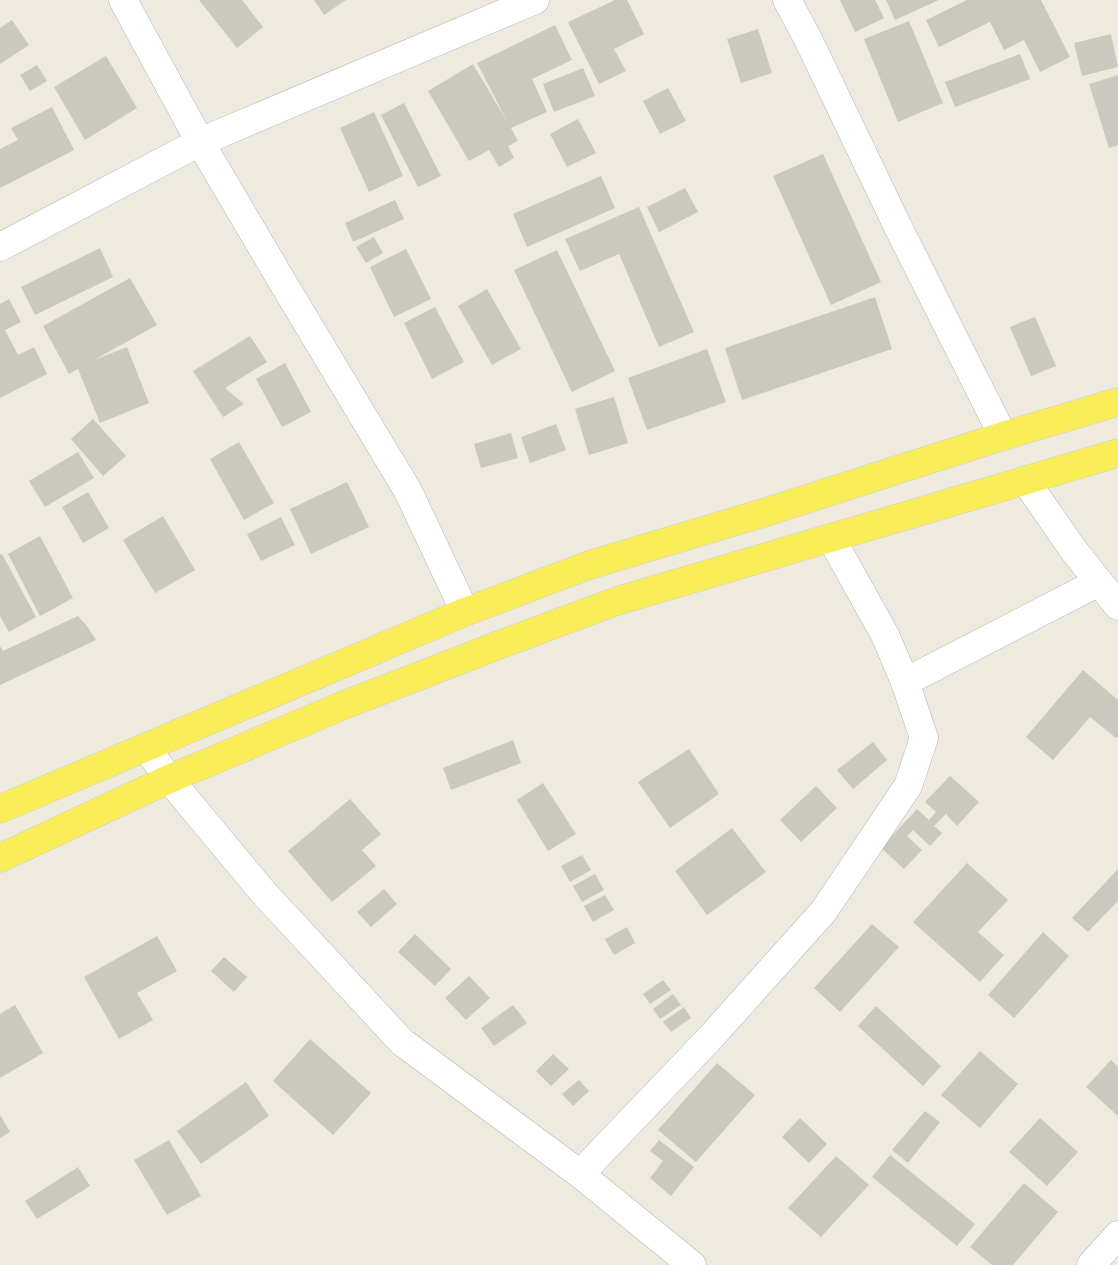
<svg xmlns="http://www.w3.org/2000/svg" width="1118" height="1265" font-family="'PT Sans Narrow',sans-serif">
	<rect width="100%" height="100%" fill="#efeade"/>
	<g fill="#cbc8bd">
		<path d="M 199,0 L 242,0 L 263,27 L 237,48 Z"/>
		<path d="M 314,0 L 346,0 L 324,15 Z"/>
		<path d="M 615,0 L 627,0 L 644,34 L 614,49 L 626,71 L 599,84 L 568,22 Z"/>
		<path d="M 840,0 L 875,0 L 884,18 L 855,32 Z"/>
		<path d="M 886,0 L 939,0 L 895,20 Z"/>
		<path d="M 967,0 L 1041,0 L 1070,57 L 1040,72 L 1024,40 L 1004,50 L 990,22 L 939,47 L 926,20 Z"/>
		<path d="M 12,20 L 29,45 L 0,64 L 0,28 Z"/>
		<path d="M 909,21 L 943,103 L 898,122 L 864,39 Z"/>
		<path d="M 555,25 L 572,60 L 532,79 L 547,112 L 511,128 L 518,141 L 508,146 L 514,158 L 499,167 L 489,150 L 469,161 L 428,91 L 473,64 L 508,123 L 477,63 Z"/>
		<path d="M 758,29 L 772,73 L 741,83 L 727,39 Z"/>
		<path d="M 1111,34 L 1118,67 L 1082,76 L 1074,43 Z"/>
		<path d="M 1020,54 L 1030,79 L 955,107 L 945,82 Z"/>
		<path d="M 106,56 L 137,108 L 85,140 L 54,87 Z"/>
		<path d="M 37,65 L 47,81 L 30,91 L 20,75 Z"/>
		<path d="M 583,68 L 595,96 L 554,112 L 543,84 Z"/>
		<path d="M 1118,75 L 1118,145 L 1109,148 L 1089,84 Z"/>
		<path d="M 668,88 L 686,121 L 660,134 L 643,101 Z"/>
		<path d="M 404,103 L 441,176 L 418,187 L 381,115 Z"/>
		<path d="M 52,107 L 74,150 L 0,188 L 0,149 L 18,140 L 11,128 Z"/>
		<path d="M 374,112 L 403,176 L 369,192 L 340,128 Z"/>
		<path d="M 578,119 L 596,153 L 567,167 L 550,134 Z"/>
		<path d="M 823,154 L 881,282 L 831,305 L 773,176 Z"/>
		<path d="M 601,176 L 615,208 L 527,247 L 513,214 Z"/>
		<path d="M 685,188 L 698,212 L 659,232 L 647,207 Z"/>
		<path d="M 395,200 L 404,219 L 353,242 L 345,223 Z"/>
		<path d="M 639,207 L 694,332 L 659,347 L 619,254 L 580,271 L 565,239 Z"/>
		<path d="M 374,237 L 383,253 L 366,263 L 356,247 Z"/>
		<path d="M 100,248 L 113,277 L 35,315 L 21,287 Z"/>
		<path d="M 406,249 L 431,299 L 394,317 L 370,267 Z"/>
		<path d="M 557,250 L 615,371 L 572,392 L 514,270 Z"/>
		<path d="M 130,278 L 157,325 L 94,360 L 127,347 L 149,403 L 100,423 L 78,369 L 69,374 L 43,326 Z"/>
		<path d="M 487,289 L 521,349 L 492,365 L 458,306 Z"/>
		<path d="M 875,297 L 892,349 L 742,400 L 725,348 Z"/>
		<path d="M 9,299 L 21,322 L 5,330 L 18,355 L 34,347 L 47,374 L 0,398 L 0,304 Z"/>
		<path d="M 435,307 L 464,362 L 432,379 L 404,323 Z"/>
		<path d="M 1035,317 L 1056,366 L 1031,376 L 1010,327 Z"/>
		<path d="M 250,336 L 267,362 L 225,388 L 244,404 L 223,417 L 193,371 Z"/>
		<path d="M 707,349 L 726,402 L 647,430 L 628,378 Z"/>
		<path d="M 285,363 L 311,412 L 282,427 L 256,379 Z"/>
		<path d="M 614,397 L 628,443 L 589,455 L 575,409 Z"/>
		<path d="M 93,419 L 126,456 L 103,476 L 71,439 Z"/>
		<path d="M 556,424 L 566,450 L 530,463 L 521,437 Z"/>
		<path d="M 511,433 L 518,458 L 481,468 L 474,444 Z"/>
		<path d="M 239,442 L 274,503 L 244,520 L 210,459 Z"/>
		<path d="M 78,452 L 94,478 L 45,507 L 29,481 Z"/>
		<path d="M 347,482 L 369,527 L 311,554 L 290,509 Z"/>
		<path d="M 88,492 L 109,528 L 83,543 L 62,507 Z"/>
		<path d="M 163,516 L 195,570 L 155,593 L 123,540 Z"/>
		<path d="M 281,517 L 295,545 L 261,561 L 247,534 Z"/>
		<path d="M 40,536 L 73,598 L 40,616 L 8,554 Z"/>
		<path d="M 2,554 L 36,617 L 9,632 L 0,616 L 0,555 Z"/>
		<path d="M 78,616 L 87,626 L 96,640 L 0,685 L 0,646 L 3,651 Z"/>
		<path d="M 1083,670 L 1118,700 L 1118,736 L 1116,738 L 1090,717 L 1053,760 L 1026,737 Z"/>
		<path d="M 513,740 L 521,763 L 451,790 L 443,768 Z"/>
		<path d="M 873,742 L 887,760 L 853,789 L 837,770 Z"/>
		<path d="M 689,749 L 719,794 L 670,828 L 638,782 Z"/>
		<path d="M 950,776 L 979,802 L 957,826 L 946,814 L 934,826 L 942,833 L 930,846 L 913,830 L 907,836 L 922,850 L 904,869 L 881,848 L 917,809 L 929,820 L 936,812 L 925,802 Z"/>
		<path d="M 543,783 L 576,834 L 548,851 L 517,800 Z"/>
		<path d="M 816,786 L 837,808 L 801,842 L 780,820 Z"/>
		<path d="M 350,799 L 381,834 L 362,850 L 376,866 L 332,902 L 288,851 Z"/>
		<path d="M 732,828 L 766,872 L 707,915 L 675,871 Z"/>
		<path d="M 582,855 L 591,870 L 570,882 L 561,866 Z"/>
		<path d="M 967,863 L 1008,900 L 978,932 L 1004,955 L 980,982 L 913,922 Z"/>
		<path d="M 1118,869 L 1118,901 L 1088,932 L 1072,918 Z"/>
		<path d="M 595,874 L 604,890 L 582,902 L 573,886 Z"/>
		<path d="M 384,889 L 397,904 L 371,927 L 357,912 Z"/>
		<path d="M 605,895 L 614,910 L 593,922 L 584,906 Z"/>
		<path d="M 872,924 L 899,947 L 840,1012 L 814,988 Z"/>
		<path d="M 627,927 L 635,943 L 614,955 L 605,939 Z"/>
		<path d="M 1043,932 L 1069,956 L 1014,1018 L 988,995 Z"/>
		<path d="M 415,934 L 451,969 L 435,986 L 398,952 Z"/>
		<path d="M 157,936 L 177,971 L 137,993 L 153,1020 L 119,1039 L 84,977 Z"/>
		<path d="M 224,957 L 247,977 L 234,992 L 211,971 Z"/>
		<path d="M 469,976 L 490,998 L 466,1020 L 445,998 Z"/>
		<path d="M 663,980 L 671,990 L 650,1004 L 643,994 Z"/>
		<path d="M 673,994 L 681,1005 L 660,1019 L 653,1009 Z"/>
		<path d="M 15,1005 L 43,1053 L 0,1078 L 0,1014 Z"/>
		<path d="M 513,1005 L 527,1023 L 494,1046 L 481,1028 Z"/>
		<path d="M 876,1006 L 941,1066 L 923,1086 L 858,1026 Z"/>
		<path d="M 684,1007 L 691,1018 L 671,1032 L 663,1022 Z"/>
		<path d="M 310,1039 L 371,1093 L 333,1135 L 273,1081 Z"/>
		<path d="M 980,1051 L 1018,1084 L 980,1128 L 941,1095 Z"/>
		<path d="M 553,1054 L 569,1069 L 551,1086 L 536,1071 Z"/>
		<path d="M 1111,1060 L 1118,1067 L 1118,1116 L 1086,1087 Z"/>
		<path d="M 717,1063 L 755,1095 L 696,1162 L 658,1130 Z"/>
		<path d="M 579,1080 L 589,1091 L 573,1106 L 562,1094 Z"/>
		<path d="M 246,1082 L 269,1116 L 201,1164 L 177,1131 Z"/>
		<path d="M 925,1111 L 940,1122 L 908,1163 L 892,1150 Z"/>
		<path d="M 0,1115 L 10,1132 L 0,1138 Z"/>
		<path d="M 800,1118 L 827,1144 L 809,1163 L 782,1137 Z"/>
		<path d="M 1040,1118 L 1078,1152 L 1047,1186 L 1009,1152 Z"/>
		<path d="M 169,1140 L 201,1196 L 167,1215 L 134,1160 Z"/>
		<path d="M 659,1140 L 694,1167 L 671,1196 L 650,1178 L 663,1161 L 650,1151 Z"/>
		<path d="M 890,1155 L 975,1224 L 957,1246 L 872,1177 Z"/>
		<path d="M 836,1156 L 869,1185 L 821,1237 L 788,1208 Z"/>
		<path d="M 78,1167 L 90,1186 L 37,1219 L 25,1201 Z"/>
		<path d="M 1024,1183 L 1058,1212 L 1013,1265 L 992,1265 L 970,1247 Z"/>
	</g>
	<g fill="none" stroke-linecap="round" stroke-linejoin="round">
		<defs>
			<g id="street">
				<path d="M 123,0 L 200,142 L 283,283 L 408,491 L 465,612"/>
				<path d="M 787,0 L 809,41 L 897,225 L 1003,436"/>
				<path d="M 0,247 L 200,142 L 535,0"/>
				<path d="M 1025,480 L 1072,548 L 1118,606"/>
				<path d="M 905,682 L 1099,582"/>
				<path d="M 146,747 L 169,779 L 263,892 L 402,1042 L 580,1174 L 692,1265"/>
				<path d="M 580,1174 L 711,1037 L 823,912 L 908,786 L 924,738 L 905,682 L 885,635 L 831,538"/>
				<path d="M 1091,1265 L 1118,1235"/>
			</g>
			<g id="primary">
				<path d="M 0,809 L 465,612 L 589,565 L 763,513 L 1003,436 L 1118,402"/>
				<path d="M 0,858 L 169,779 L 344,705 L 504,643 L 617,601 L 1118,453"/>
			</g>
		</defs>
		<use href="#street" stroke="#b2b3c1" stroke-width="29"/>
		<use href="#primary" stroke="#cdcdcd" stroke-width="29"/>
		<use href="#street" stroke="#fff" stroke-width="28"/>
		<use href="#primary" stroke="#f9ed59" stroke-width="28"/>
	</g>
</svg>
